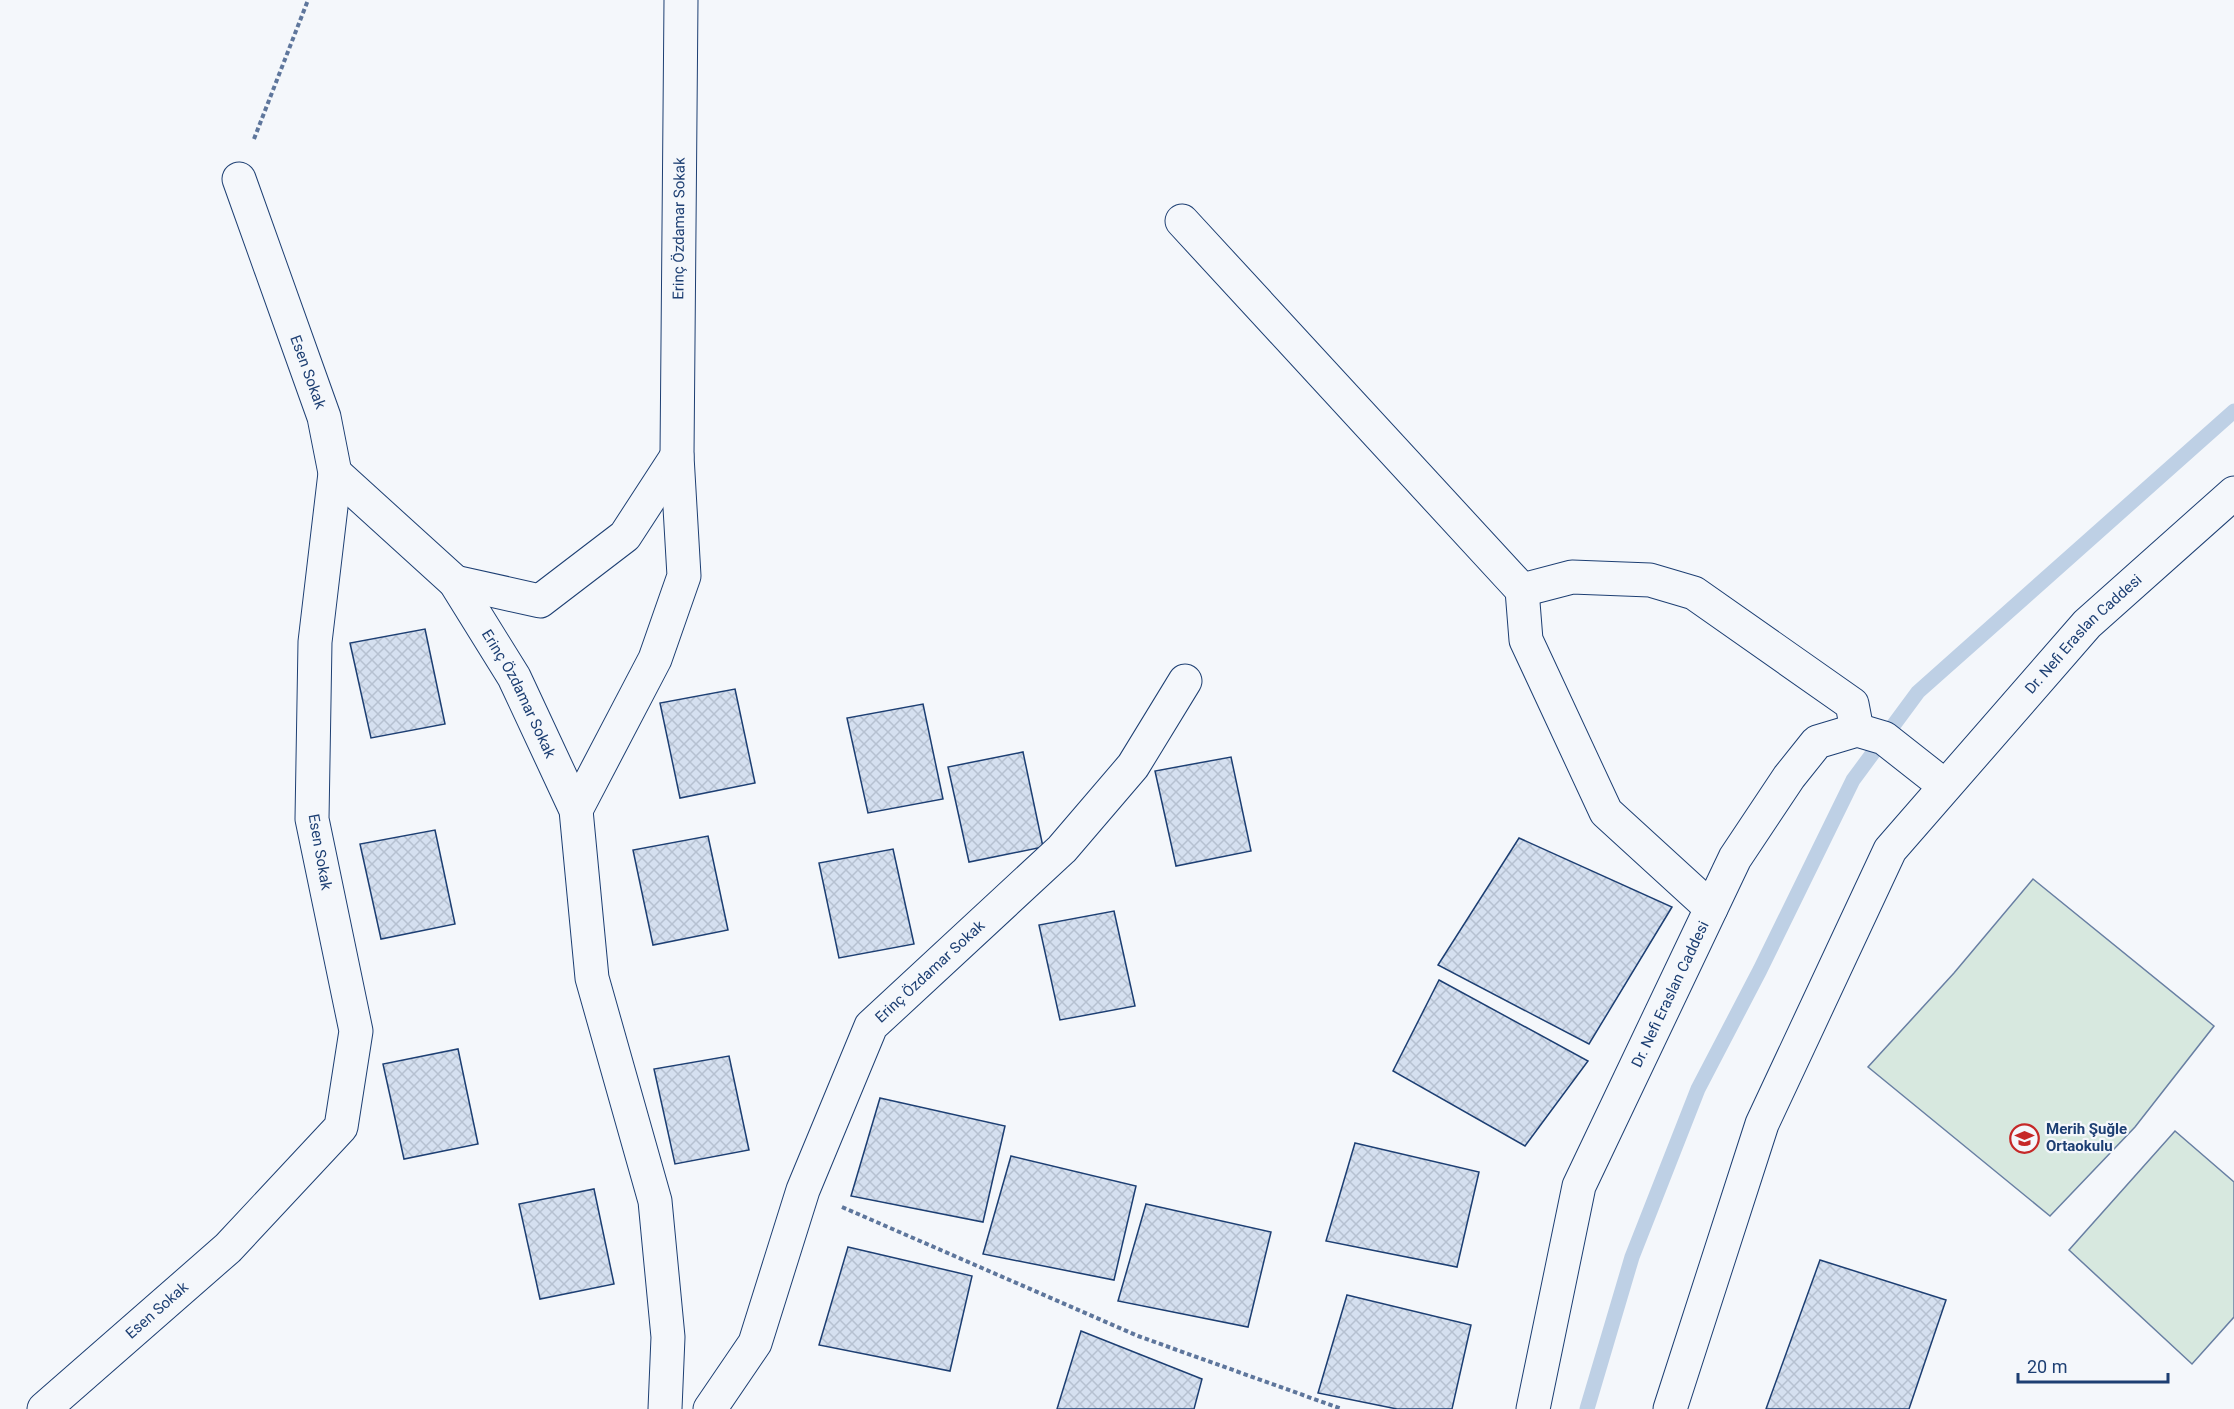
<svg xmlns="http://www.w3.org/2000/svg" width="2234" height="1409" font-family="Roboto,sans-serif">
	<defs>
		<pattern id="building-cross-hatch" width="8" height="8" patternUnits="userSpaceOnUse" patternTransform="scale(1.5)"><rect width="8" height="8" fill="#d5e0f0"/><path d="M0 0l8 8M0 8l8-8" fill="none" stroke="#b6c1d1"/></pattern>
	</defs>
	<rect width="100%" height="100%" fill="#f4f7fb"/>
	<g fill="#d7e8df" stroke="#687fa3" stroke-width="1.5">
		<path d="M 2033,879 L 2214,1026 L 2135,1127 L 2050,1216 L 1868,1067 L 1954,973 Z"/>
		<path d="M 2175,1131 L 2234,1182 L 2234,1317 L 2192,1364 L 2069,1250 Z"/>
	</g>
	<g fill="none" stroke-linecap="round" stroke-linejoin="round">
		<path stroke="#bed0e5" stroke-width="15" d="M 1587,1409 L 1632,1257 L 1698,1089 L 1760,970 L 1853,780 L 1918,692 L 2234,411"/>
	</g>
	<g fill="url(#building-cross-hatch)" stroke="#1d3f73" stroke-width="1.5">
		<path d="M 425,629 L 445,724 L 371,738 L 350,643 Z"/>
		<path d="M 735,689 L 755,783 L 680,798 L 660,703 Z"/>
		<path d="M 923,704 L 943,799 L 868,813 L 847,718 Z"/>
		<path d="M 1023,752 L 1043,847 L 969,862 L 948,767 Z"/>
		<path d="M 1231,757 L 1251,851 L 1176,866 L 1155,771 Z"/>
		<path d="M 435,830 L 455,924 L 381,939 L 360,844 Z"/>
		<path d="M 708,836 L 728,930 L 653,945 L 633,850 Z"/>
		<path d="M 1519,838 L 1672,907 L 1589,1044 L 1438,965 Z"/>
		<path d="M 893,849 L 914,944 L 839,958 L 819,863 Z"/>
		<path d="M 1114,911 L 1135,1006 L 1060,1020 L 1039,925 Z"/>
		<path d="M 1439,980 L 1588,1061 L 1525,1146 L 1393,1071 Z"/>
		<path d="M 458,1049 L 478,1144 L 404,1159 L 383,1064 Z"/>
		<path d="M 729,1056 L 749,1150 L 675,1164 L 654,1069 Z"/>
		<path d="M 880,1098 L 1005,1126 L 983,1222 L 851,1196 Z"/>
		<path d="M 1355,1143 L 1479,1172 L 1457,1267 L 1326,1241 Z"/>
		<path d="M 1011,1156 L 1136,1186 L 1114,1280 L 983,1254 Z"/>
		<path d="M 594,1189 L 614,1284 L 540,1299 L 519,1204 Z"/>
		<path d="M 1146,1204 L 1271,1232 L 1248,1327 L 1118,1301 Z"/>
		<path d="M 848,1247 L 972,1276 L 950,1371 L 819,1345 Z"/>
		<path d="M 1820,1260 L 1946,1300 L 1909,1409 L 1766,1409 Z"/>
		<path d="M 1347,1295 L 1471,1325 L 1452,1409 L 1397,1409 L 1318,1393 Z"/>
		<path d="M 1081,1331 L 1202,1379 L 1194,1409 L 1057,1409 Z"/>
	</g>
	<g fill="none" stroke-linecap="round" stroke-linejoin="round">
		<defs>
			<g id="minor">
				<path d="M 1182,221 L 1522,590 L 1526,640 L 1606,812 L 1711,908"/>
				<path id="s1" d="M 335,473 L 455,582 L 514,677 L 576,810 L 592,978 L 655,1201 L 668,1337 L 665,1409"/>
				<path d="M 455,582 L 540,601 L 625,536 L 677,456"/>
				<path d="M 1522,590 L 1572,577 L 1650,580 L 1694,593 L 1852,704 L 1857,730"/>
				<path id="s2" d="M 576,810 L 655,659 L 684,576 L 677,456 L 681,0"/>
				<path id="s3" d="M 44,1409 L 228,1248 L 341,1127 L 356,1031 L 312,819 L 315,642 L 335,473 L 324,417 L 239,179"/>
				<path id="s4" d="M 710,1409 L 755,1343 L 803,1190 L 871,1026 L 1062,849 L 1133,766 L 1185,681"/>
				<path id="s5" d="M 1533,1409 L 1579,1186 L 1735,858 L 1789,777 L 1817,742 L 1857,730 L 1884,738 L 1945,786"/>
				<path id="s6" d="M 1670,1409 L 1762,1124 L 1890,850 L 2087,624 L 2234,493"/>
			</g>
		</defs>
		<use href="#minor" stroke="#1d3f73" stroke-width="35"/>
		<g stroke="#5e769c" stroke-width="4" stroke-dasharray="4.5 3" stroke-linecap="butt">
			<path d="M 254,139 L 308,0"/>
			<path d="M 842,1207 L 1138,1336 L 1342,1409"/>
		</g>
		<use href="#minor" stroke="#f4f7fb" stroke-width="33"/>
	</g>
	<defs>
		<symbol id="school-ring" viewBox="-11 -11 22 22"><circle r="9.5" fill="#f4f7fb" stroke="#c62828" stroke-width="1.5"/><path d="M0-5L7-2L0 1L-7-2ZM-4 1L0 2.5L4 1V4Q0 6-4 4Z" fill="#c62828"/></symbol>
	</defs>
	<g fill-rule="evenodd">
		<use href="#school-ring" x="2008" y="1122" width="33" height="33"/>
	</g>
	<g text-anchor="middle" stroke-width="4.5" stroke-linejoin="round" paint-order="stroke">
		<g font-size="15" fill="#1d3f73" stroke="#f4f7fb">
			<text dy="5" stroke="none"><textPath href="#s2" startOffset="606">Erinç Özdamar Sokak</textPath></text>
			<text transform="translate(308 372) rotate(70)" y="5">Esen Sokak</text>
			<text dy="5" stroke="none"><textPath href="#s6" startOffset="892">Dr. Nefi Eraslan Caddesi</textPath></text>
			<text dy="5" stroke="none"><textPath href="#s1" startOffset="291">Erinç Özdamar Sokak</textPath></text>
			<text transform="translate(320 852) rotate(80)" y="5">Esen Sokak</text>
			<text dy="5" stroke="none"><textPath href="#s4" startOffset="498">Erinç Özdamar Sokak</textPath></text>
			<text dy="5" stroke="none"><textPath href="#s5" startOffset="440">Dr. Nefi Eraslan Caddesi</textPath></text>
			<text dy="5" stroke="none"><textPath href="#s3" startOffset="150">Esen Sokak</textPath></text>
		</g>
		<g font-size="15" font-weight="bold" fill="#1d3f73" stroke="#f4f7fb" text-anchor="start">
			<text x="2046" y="1134">Merih Şuğle<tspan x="2046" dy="17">Ortaokulu</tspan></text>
		</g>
	</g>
	<path d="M2018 1373v9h150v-9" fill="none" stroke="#1d3f73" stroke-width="3"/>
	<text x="2027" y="1373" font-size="18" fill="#1d3f73" stroke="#f4f7fb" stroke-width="4.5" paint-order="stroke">20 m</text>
</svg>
